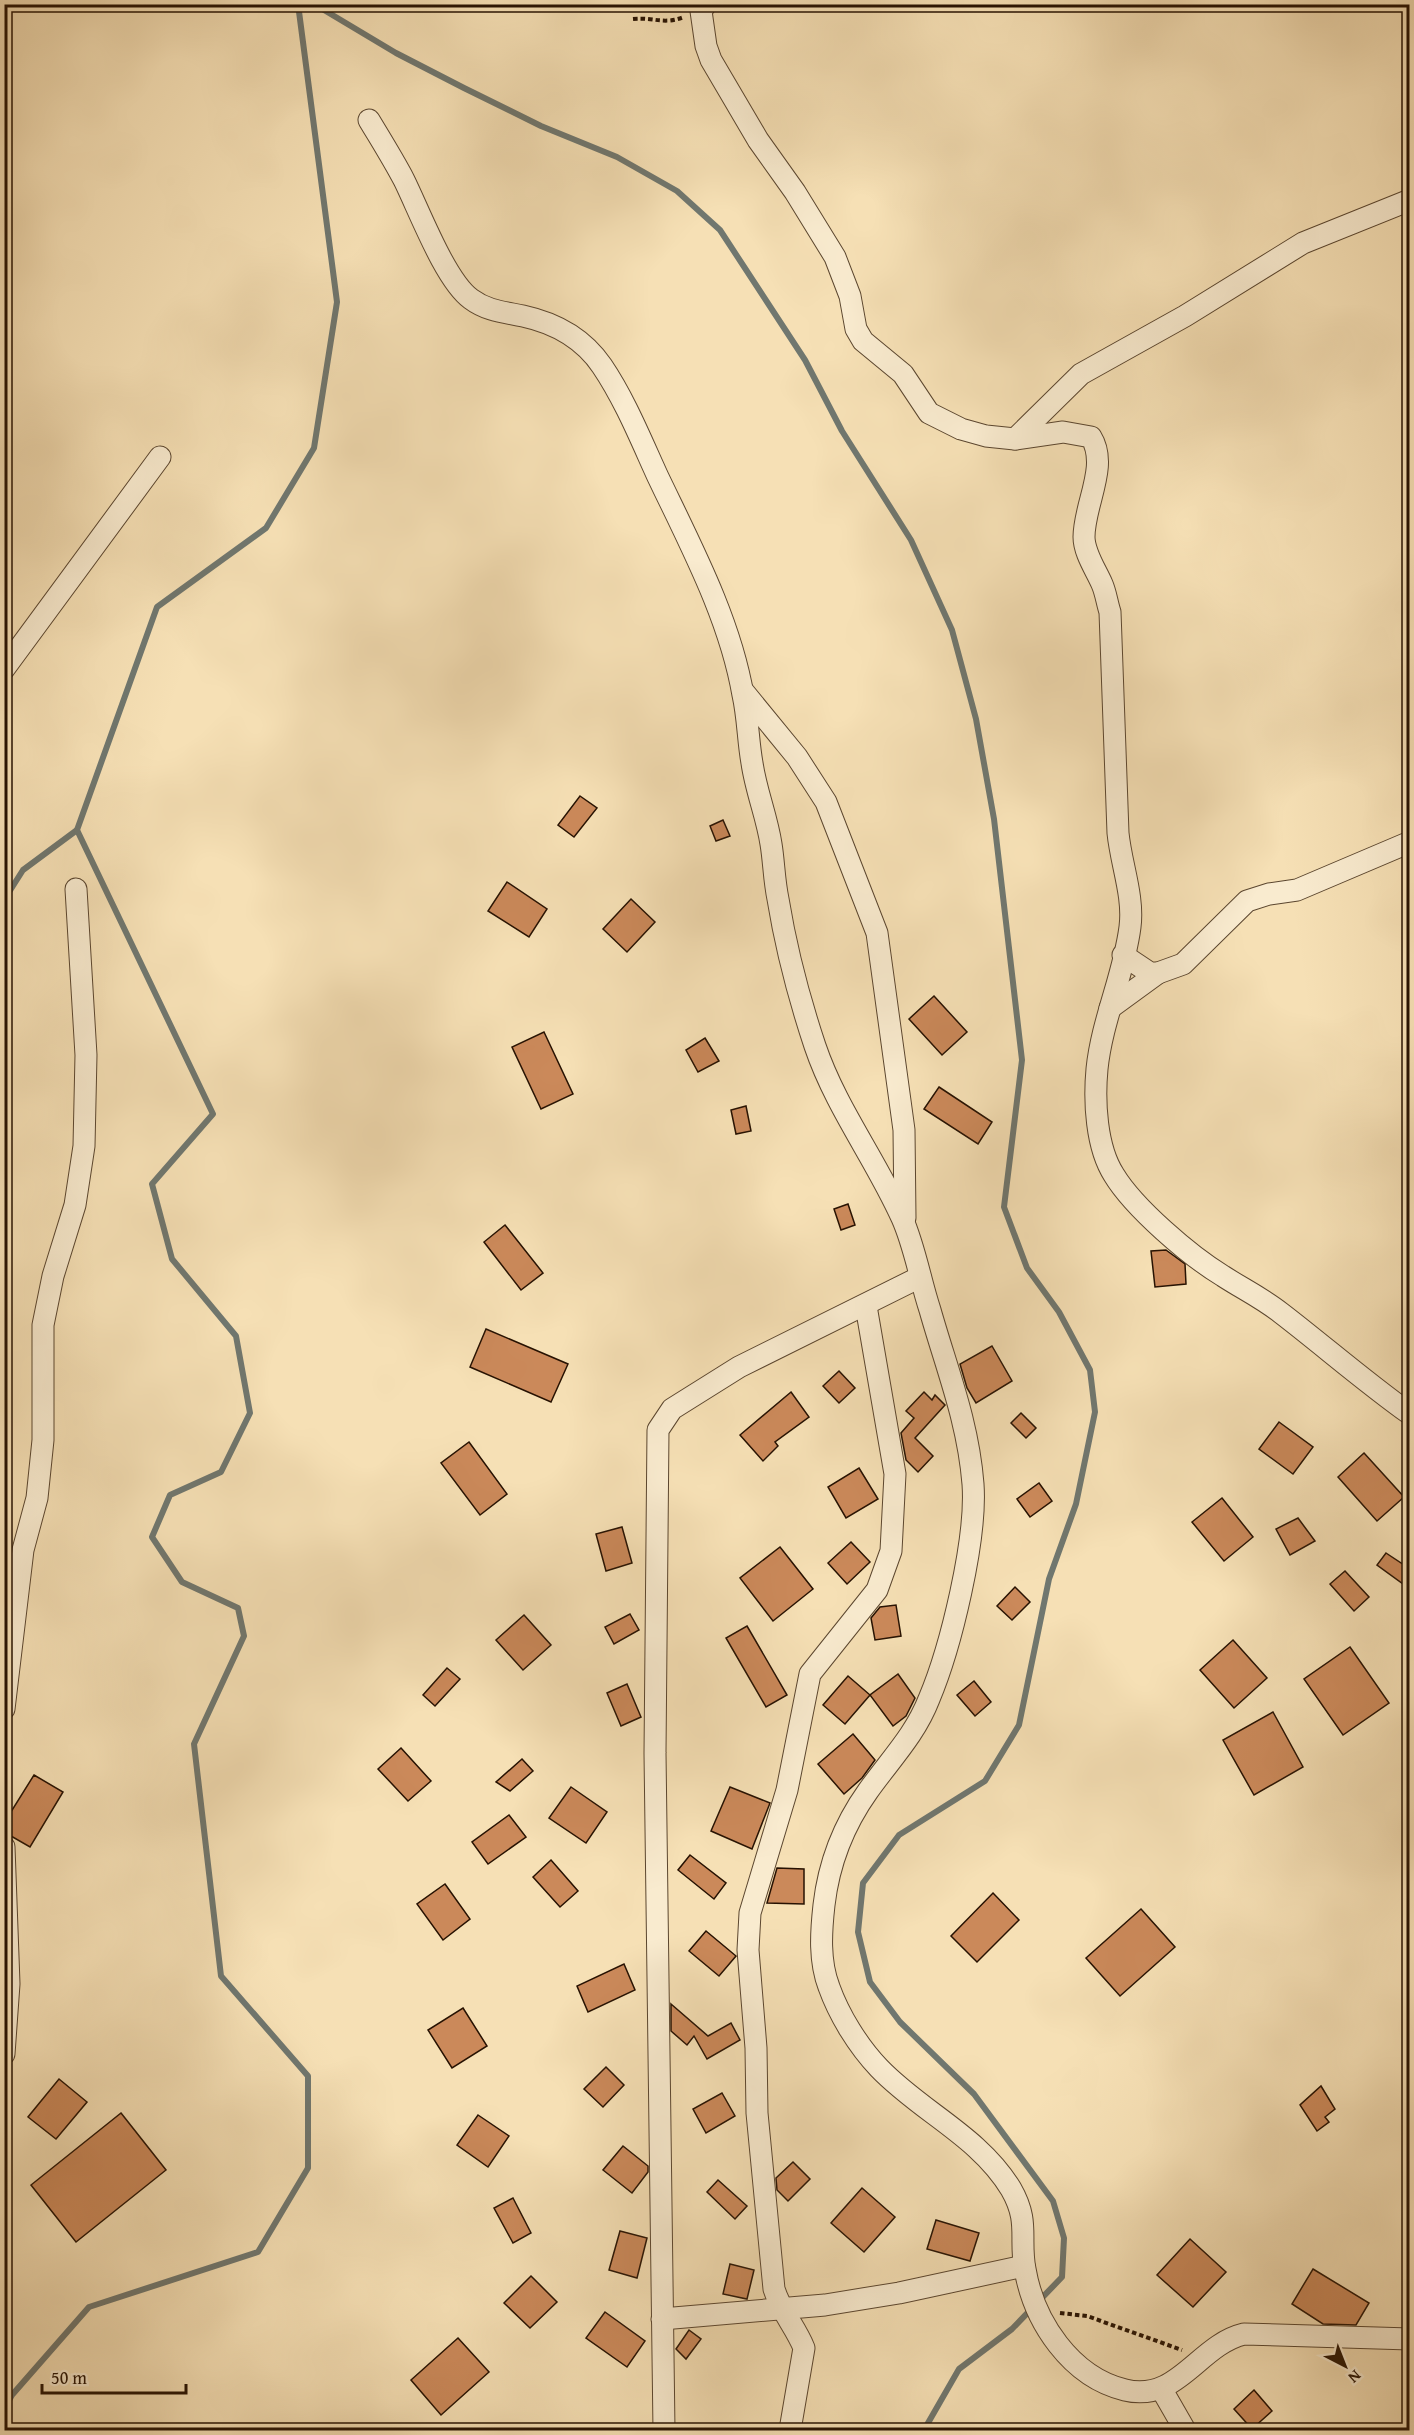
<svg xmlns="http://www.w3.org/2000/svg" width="1414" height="2435" font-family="'Gentium Book Plus',serif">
	<rect width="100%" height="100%" fill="#f6e0b5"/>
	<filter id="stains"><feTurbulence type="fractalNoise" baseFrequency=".00333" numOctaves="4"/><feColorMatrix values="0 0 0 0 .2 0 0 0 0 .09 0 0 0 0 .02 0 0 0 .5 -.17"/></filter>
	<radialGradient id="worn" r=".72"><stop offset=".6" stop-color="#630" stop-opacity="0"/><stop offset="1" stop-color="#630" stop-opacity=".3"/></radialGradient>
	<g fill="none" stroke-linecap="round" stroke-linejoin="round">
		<g stroke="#70776f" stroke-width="6">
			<path d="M 314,4 L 396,53 L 464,88 L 541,126 L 617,157 L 677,191 L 720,230 L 805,360 L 842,431 L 911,540 L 952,630 L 976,719 L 994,819 L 1022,1060 L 1004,1207 L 1027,1268 L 1059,1312 L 1090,1370 L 1095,1412 L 1076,1504 L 1049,1579 L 1019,1725 L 985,1781 L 899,1835 L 863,1883 L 858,1932 L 870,1982 L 900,2022 L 974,2094 L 1053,2201 L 1064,2238 L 1062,2277 L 1012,2329 L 959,2369 L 924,2430"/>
			<path d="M 4,900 L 23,870 L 77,830"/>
			<path d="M 4,2409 L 12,2395 L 89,2307 L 258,2252 L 308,2168 L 308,2076 L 221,1976 L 194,1744 L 244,1636 L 238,1608 L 182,1582 L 152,1537 L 170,1495 L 221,1472 L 250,1413 L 236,1336 L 172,1259 L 152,1184 L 213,1114 L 77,830 L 157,607 L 266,528 L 314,448 L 337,302 L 298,4"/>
		</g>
	</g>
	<g fill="#cb895a" stroke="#271202" stroke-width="1.5">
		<path d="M 580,796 L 597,808 L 574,837 L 558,825 Z"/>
		<path d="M 723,820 L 730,836 L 716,841 L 710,826 Z"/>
		<path d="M 507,882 L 547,909 L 529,937 L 488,911 Z"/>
		<path d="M 631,899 L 655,922 L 627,952 L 603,929 Z"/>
		<path d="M 934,996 L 967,1032 L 942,1055 L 909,1019 Z"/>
		<path d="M 544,1032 L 573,1094 L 541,1109 L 512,1047 Z"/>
		<path d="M 705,1038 L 719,1061 L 698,1072 L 686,1050 Z"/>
		<path d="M 939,1087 L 992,1122 L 978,1144 L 924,1109 Z"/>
		<path d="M 746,1106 L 751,1131 L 736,1134 L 731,1110 Z"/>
		<path d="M 848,1204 L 855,1225 L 841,1230 L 834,1209 Z"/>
		<path d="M 505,1225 L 543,1273 L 521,1290 L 484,1242 Z"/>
		<path d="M 1166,1250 L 1185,1264 L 1186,1284 L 1155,1287 L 1151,1251 Z"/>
		<path d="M 486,1329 L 568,1364 L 551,1402 L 470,1367 Z"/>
		<path d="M 992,1346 L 1012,1381 L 976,1403 L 967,1388 L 960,1364 Z"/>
		<path d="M 839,1371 L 855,1388 L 839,1403 L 823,1386 Z"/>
		<path d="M 791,1392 L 809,1417 L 775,1442 L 778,1446 L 763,1461 L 740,1435 Z"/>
		<path d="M 924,1392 L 932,1400 L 935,1395 L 945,1405 L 915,1438 L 933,1456 L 918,1472 L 906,1460 L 901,1433 L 914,1418 L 906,1411 Z"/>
		<path d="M 1021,1413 L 1036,1428 L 1026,1438 L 1011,1423 Z"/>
		<path d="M 1279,1422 L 1313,1447 L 1293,1474 L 1259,1449 Z"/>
		<path d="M 469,1442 L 507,1494 L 480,1515 L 441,1463 Z"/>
		<path d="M 1364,1453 L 1404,1497 L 1377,1521 L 1338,1477 Z"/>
		<path d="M 859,1468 L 878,1499 L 846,1518 L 828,1487 Z"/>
		<path d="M 1039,1483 L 1052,1501 L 1030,1517 L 1017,1499 Z"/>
		<path d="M 1222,1498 L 1253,1537 L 1224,1561 L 1192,1522 Z"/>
		<path d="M 1298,1518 L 1315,1541 L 1290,1555 L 1276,1529 Z"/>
		<path d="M 622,1527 L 632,1563 L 606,1571 L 596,1534 Z"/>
		<path d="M 851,1542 L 870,1562 L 847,1584 L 828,1563 Z"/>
		<path d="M 780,1547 L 813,1589 L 773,1621 L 740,1578 Z"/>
		<path d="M 1386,1553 L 1410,1569 L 1410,1589 L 1377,1565 Z"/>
		<path d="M 1345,1571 L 1369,1597 L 1354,1611 L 1330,1584 Z"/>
		<path d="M 1015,1587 L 1030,1602 L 1012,1620 L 997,1606 Z"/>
		<path d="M 896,1605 L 901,1636 L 875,1640 L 871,1618 L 880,1607 Z"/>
		<path d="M 630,1614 L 639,1630 L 614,1644 L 605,1627 Z"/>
		<path d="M 524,1615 L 551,1645 L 523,1670 L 496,1640 Z"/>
		<path d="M 747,1626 L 787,1695 L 766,1707 L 726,1638 Z"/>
		<path d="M 1233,1640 L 1267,1678 L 1234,1708 L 1200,1670 Z"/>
		<path d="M 1350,1647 L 1389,1703 L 1343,1735 L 1304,1679 Z"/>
		<path d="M 447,1668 L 460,1679 L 435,1706 L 423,1695 Z"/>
		<path d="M 898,1674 L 915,1698 L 906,1716 L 893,1726 L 870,1695 Z"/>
		<path d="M 848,1676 L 870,1695 L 845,1724 L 823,1705 Z"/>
		<path d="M 974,1681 L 991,1702 L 975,1716 L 957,1695 Z"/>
		<path d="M 627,1684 L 641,1717 L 621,1726 L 607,1693 Z"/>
		<path d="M 1273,1712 L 1303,1767 L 1254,1795 L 1223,1740 Z"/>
		<path d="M 853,1734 L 875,1760 L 862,1778 L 844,1794 L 818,1764 Z"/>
		<path d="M 401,1748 L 431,1781 L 408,1801 L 378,1769 Z"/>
		<path d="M 522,1759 L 533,1771 L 510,1791 L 496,1782 Z"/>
		<path d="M 34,1775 L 63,1792 L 30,1847 L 4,1832 L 4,1823 Z"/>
		<path d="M 571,1787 L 607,1812 L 586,1843 L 549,1818 Z"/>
		<path d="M 730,1787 L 770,1803 L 752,1849 L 711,1831 Z"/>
		<path d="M 509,1815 L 526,1837 L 488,1864 L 472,1842 Z"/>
		<path d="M 690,1855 L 726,1883 L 714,1899 L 678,1870 Z"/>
		<path d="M 551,1860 L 578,1891 L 560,1907 L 533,1877 Z"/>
		<path d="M 777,1868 L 804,1869 L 804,1904 L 767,1903 Z"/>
		<path d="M 445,1884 L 470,1919 L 443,1940 L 417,1904 Z"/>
		<path d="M 993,1893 L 1019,1920 L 977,1962 L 951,1936 Z"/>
		<path d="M 1141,1909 L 1175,1947 L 1120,1996 L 1086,1958 Z"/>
		<path d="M 706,1931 L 736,1956 L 719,1976 L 689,1951 Z"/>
		<path d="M 624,1964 L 635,1990 L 588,2012 L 577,1986 Z"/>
		<path d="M 671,2004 L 708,2036 L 731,2023 L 740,2040 L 707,2059 L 694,2036 L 687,2045 L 671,2031 Z"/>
		<path d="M 463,2008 L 487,2046 L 452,2068 L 428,2030 Z"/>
		<path d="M 606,2067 L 624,2085 L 603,2107 L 584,2089 Z"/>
		<path d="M 59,2079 L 87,2102 L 56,2139 L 28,2117 Z"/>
		<path d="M 1321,2086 L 1335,2109 L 1325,2117 L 1329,2122 L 1317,2131 L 1300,2105 Z"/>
		<path d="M 722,2093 L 735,2116 L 706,2133 L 693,2109 Z"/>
		<path d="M 121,2113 L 166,2170 L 76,2242 L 31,2185 Z"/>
		<path d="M 478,2115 L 509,2136 L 488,2167 L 457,2145 Z"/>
		<path d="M 623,2146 L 648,2166 L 648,2172 L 632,2193 L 603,2170 Z"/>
		<path d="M 793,2162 L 810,2179 L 788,2201 L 777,2190 L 776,2178 Z"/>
		<path d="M 718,2180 L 747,2206 L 735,2219 L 707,2192 Z"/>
		<path d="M 862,2188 L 895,2217 L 864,2252 L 831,2223 Z"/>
		<path d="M 513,2198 L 531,2233 L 513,2243 L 494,2208 Z"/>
		<path d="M 936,2220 L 979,2233 L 970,2261 L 927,2249 Z"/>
		<path d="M 620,2231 L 647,2238 L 637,2278 L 609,2270 Z"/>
		<path d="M 1190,2239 L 1226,2272 L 1193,2307 L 1157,2275 Z"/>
		<path d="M 730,2264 L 754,2270 L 747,2299 L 723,2294 Z"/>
		<path d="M 1313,2269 L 1369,2303 L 1356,2325 L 1323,2324 L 1292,2304 Z"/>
		<path d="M 531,2276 L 557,2302 L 530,2328 L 504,2303 Z"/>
		<path d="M 605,2312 L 645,2341 L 627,2367 L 586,2338 Z"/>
		<path d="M 689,2330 L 701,2339 L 686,2359 L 676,2349 Z"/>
		<path d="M 458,2338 L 489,2372 L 441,2415 L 411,2380 Z"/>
		<path d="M 1254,2390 L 1272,2411 L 1252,2429 L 1234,2409 Z"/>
	</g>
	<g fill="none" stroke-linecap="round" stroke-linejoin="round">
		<defs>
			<g id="minor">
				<path d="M 706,4 L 701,11 L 706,46 L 711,60 L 758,140 L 795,192 L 835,257 L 850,296 L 856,329 L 863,341 L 903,374 L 929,413 L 961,429 L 986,436 L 1015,439 L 1063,432 L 1091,437 C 1109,466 1084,504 1084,537 C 1084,553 1096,570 1102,584 C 1106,593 1107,603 1110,612 L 1118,833 C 1121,864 1134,896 1130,927 C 1124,975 1102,1020 1097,1069 C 1094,1101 1096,1147 1114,1175 C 1134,1208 1190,1256 1223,1276 C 1243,1289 1262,1298 1281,1313 C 1324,1346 1365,1382 1410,1414"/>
				<path d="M 369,120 C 381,140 393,159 404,180 C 419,210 445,280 471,299 C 487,311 504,312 523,316 C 555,323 583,338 602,366 C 625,400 641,440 658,477 C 691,546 730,619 743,695 C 748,717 748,741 752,763 C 756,791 767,817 771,844 C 774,862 774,880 778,899 C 786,948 799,998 815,1046 C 836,1108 875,1158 902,1218 C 915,1247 920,1280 930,1310 C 947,1370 968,1421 973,1484 C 977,1539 951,1647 929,1699 C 915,1735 890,1760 868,1791 C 843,1826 829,1862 824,1905 C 821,1932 819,1961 829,1987 C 839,2015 858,2046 879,2068 C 921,2112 979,2136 1011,2189 C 1030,2222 1019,2238 1025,2269 C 1034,2322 1071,2377 1125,2390 C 1178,2403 1198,2345 1244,2334 L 1410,2339"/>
				<path d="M 1015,439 L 1081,374 L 1185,316 L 1303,243 L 1410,200"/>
				<path d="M 4,669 L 160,457"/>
				<path d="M 743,691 L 797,757 L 826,802 L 877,933 L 904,1130 L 905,1218"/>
				<path d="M 1123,955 L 1150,973 L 1158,973 L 1183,964 L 1247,901 L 1269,894 L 1297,890 L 1410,842"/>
				<path d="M 1110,1008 L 1158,973"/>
				<path d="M 4,1709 L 23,1550 L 37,1498 L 43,1440 L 43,1325 L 53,1276 L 75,1205 L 84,1146 L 86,1055 L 76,889"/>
				<path d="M 4,1847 L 9,1984 L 4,2054"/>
				<path d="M 662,2319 L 825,2305 L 899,2293 L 1024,2266"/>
				<path d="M 1162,2390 L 1185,2430"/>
				<path d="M 664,2430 L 655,1753 L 658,1430 L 672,1409 L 739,1367 L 920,1277"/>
				<path d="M 790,2430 L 804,2348 C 795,2326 781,2312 774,2289 L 757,2113 L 756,2048 L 748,1950 L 750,1913 L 787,1790 L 810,1674 L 877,1590 L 891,1551 L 895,1474 L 866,1306"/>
			</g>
		</defs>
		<use href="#minor" stroke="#5b462f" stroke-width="23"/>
		<g stroke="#271202" stroke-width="4" stroke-dasharray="4.5 3" stroke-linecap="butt">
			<path d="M 633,19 C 655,17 663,25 684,17"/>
			<path d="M 1060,2313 L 1087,2316 L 1182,2350"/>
		</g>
		<use href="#minor" stroke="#f9ebcf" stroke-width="21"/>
	</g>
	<rect width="1414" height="2435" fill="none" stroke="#f6e0b5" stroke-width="24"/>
	<rect x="6" y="6" width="1402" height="2423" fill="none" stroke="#271202" stroke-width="3"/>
	<rect x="12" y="12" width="1390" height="2411" fill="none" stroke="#271202" stroke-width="1.5"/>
	<g transform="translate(1345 2366) rotate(138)" stroke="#f9ebcf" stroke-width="4.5" paint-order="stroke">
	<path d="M0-4.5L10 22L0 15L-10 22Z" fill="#271202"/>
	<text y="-9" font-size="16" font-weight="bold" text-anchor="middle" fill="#271202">N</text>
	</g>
	<path d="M42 2384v9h144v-9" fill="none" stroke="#271202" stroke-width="3"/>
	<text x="51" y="2384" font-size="18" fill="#271202" stroke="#f9ebcf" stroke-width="4.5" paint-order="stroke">50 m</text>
	<rect width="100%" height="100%" filter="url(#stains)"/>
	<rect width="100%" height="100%" fill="url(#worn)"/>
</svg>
